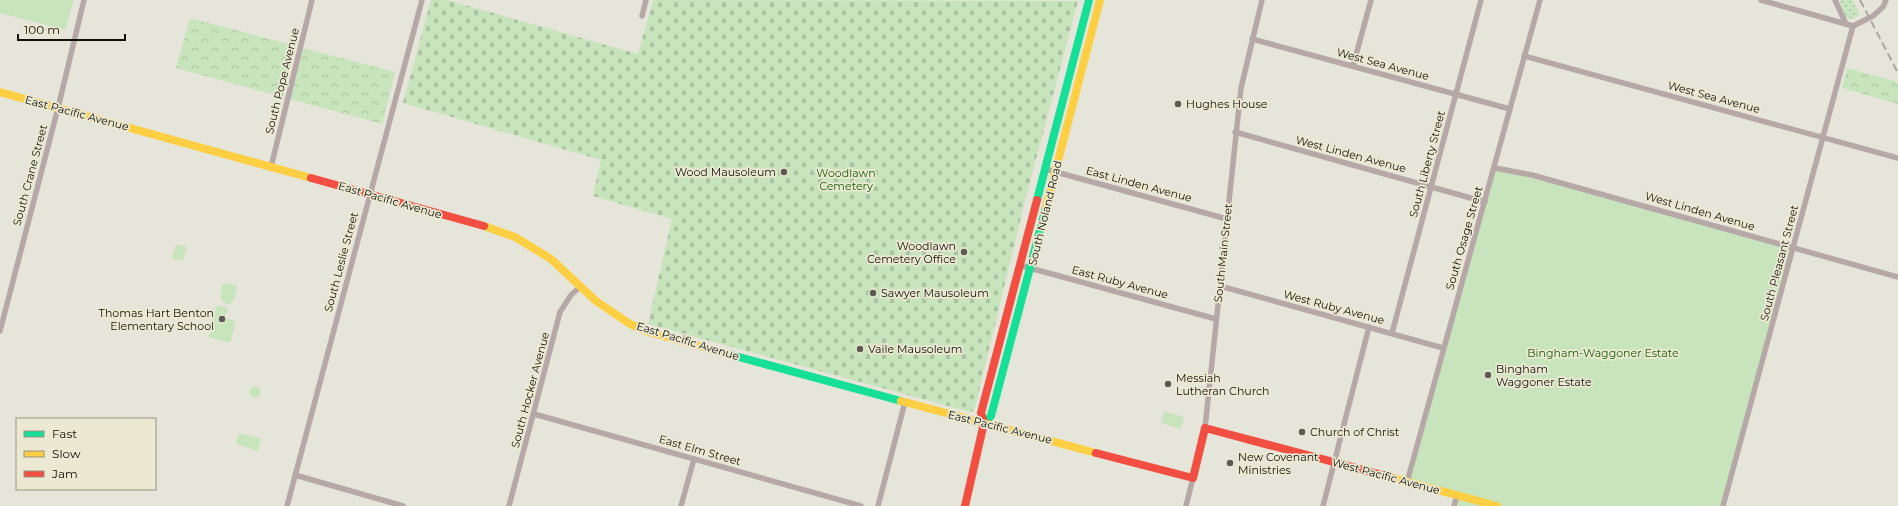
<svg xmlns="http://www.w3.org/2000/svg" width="1898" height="506" font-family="Montserrat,sans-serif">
	<defs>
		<pattern id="grass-dots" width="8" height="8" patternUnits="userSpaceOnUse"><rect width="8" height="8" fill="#c8e4bd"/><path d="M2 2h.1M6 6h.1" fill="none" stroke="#abc3a1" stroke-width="1.8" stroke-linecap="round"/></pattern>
		<pattern id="forest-crowns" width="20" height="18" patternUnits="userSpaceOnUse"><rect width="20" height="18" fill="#c8e4bd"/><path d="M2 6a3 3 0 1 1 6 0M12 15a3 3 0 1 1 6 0" fill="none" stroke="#abc3a1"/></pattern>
		<pattern id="cemetery-stones" width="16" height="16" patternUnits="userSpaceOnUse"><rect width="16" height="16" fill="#c8e4bd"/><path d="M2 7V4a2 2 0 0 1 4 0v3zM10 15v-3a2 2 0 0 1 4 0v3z" fill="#abc3a1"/></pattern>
	</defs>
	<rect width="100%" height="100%" fill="#e6e5d9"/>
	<path fill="url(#grass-dots)" d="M 1839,0 L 1853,0 L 1860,15 L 1852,19 L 1846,18 Z"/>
	<g fill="url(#forest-crowns)">
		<path d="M 190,18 L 296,46 L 283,97 L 176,68 Z"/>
		<path d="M 303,48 L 395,72 L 382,124 L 290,99 Z"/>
		<path d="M 1847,68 L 1895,81 L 1898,86 L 1898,104 L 1842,88 Z"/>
	</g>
	<path fill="url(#cemetery-stones)" d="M 431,0 L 447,0 L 638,54 L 653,0 L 1078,1 L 1027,193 L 974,411 L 970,412 L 648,324 L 672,219 L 593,196 L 601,160 L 403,103 Z"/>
	<g fill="#c8e4bd">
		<path d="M 0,0 L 74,0 L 65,30 L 0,13 Z"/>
		<path d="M 1495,168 L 1794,247 L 1723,506 L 1454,506 L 1457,496 L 1407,482 Z"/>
		<path d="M 176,244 L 187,247 L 183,261 L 172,258 Z"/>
		<path d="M 227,283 L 237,286 C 236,294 235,301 228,305 L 221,300 L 222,285 Z"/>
		<path d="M 217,305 L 228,308 L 225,318 L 236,321 L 230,343 L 208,337 Z"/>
		<circle cx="255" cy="392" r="5.5"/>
		<path d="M 1164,411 L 1184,417 L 1181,429 L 1161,423 Z"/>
		<path d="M 239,433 L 261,439 L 258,451 L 236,444 Z"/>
	</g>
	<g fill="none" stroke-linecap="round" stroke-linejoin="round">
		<g stroke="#b6a8a7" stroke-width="5.5">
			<path d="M 1761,0 L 1853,26 L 1873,16 L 1883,7 L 1886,0"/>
			<path d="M 1835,0 L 1846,24"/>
			<path d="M 642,16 L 646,0"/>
			<path d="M 1252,39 L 1510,109"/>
			<path d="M 1524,56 L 1898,158"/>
			<path d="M 1353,66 L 1371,0"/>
			<path d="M 1235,132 L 1485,202"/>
			<path d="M 271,167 L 312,0"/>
			<path d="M 1495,168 L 1532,175 L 1898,277"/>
			<path d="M 1045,169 L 1227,219"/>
			<path d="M 1019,265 L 1216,319"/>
			<path d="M 1220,286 L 1443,348"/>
			<path d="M 0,331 L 58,108 L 84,0"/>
			<path d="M 1392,333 L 1481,0"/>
			<path d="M 534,414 L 861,506"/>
			<path d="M 1205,428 L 1241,88 L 1262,0"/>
			<path d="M 295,475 L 403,506"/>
			<path d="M 1407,482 L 1540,0"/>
			<path d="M 287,506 L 422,0"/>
			<path d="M 509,506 L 560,312 L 571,295 L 581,286"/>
			<path d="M 681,506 L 694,459"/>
			<path d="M 878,506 L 905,402"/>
			<path d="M 1186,506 L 1193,478"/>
			<path d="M 1323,506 L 1369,327"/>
			<path d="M 1454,506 L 1457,495"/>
			<path d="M 1723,506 L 1853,26"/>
		</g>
		<g stroke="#16e098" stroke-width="8">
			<path d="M 1037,200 L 1089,0"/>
			<path d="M 728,354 L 901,401"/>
			<path d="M 984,423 L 991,416 L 1046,207"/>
		</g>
		<g stroke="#ffcf43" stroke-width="8">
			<path d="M 0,92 L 311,178"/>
			<path d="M 1046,207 L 1100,0"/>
			<path d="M 484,226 L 515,237 L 551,259 L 596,301 L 630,324 L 649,332 L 728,354"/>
			<path d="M 901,401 L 1096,453"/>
			<path d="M 1390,477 L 1497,506"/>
		</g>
		<g stroke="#f24e42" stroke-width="8">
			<path d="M 311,178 L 484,226"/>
			<path d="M 1096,453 L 1193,478 L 1205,428 L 1390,477"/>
			<path d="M 965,506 L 984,423 L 981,413 L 1037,200"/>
		</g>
		<path stroke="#aca5a1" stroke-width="2" stroke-dasharray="8 4" stroke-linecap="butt" d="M 1860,0 L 1898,73"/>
	</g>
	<g fill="#5c5b52" stroke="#ece9d3" stroke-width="1.5">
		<circle cx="1178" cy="104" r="4"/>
		<circle cx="784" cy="172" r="4"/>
		<circle cx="964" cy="252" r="4"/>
		<circle cx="873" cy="293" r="4"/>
		<circle cx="222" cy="319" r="4"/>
		<circle cx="860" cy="349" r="4"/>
		<circle cx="1488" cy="375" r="4"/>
		<circle cx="1168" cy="384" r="4"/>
		<circle cx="1302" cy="432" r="4"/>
		<circle cx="1230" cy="463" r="4"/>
	</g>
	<g text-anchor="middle" stroke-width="3.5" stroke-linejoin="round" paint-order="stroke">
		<g font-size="11" fill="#121109" stroke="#ece9d3">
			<text transform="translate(1383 64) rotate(15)" y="4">West Sea Avenue</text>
			<text transform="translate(282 81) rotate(-76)" y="4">South Pope Avenue</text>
			<text transform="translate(1714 97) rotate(15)" y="4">West Sea Avenue</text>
			<text transform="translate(77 113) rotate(15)" y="4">East Pacific Avenue</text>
			<text transform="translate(1351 154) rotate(15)" y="4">West Linden Avenue</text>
			<text transform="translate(1427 164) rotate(-75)" y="4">South Liberty Street</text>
			<text transform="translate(30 175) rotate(-75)" y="4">South Crane Street</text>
			<text transform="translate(1139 184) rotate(15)" y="4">East Linden Avenue</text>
			<text transform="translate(390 200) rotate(16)" y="4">East Pacific Avenue</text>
			<text transform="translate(1700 211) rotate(16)" y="4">West Linden Avenue</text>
			<text transform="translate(1045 213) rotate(-76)" y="4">South Noland Road</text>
			<text transform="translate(1464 238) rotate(-74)" y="4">South Osage Street</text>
			<text transform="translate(1223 253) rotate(-84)" y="4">South Main Street</text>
			<text transform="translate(341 262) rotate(-75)" y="4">South Leslie Street</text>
			<text transform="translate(1779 263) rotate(-75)" y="4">South Pleasant Street</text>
			<text transform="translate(1120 282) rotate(15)" y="4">East Ruby Avenue</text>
			<text transform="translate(1334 307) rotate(15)" y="4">West Ruby Avenue</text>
			<text transform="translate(688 341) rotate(17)" y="4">East Pacific Avenue</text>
			<text transform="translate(530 390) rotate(-75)" y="4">South Hocker Avenue</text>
			<text transform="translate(1000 427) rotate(14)" y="4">East Pacific Avenue</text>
			<text transform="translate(700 450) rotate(16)" y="4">East Elm Street</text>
			<text transform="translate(1386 476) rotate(15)" y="4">West Pacific Avenue</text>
		</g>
		<g font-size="11" fill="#121109" stroke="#ece9d3" text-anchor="start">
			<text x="1186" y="108">Hughes House</text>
			<text x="776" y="176" text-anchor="end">Wood Mausoleum</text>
			<text x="956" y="250" text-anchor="end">Woodlawn<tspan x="956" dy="13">Cemetery Office</tspan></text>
			<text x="881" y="297">Sawyer Mausoleum</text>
			<text x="214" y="317" text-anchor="end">Thomas Hart Benton<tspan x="214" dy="13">Elementary School</tspan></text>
			<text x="868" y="353">Vaile Mausoleum</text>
			<text x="1496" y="373">Bingham<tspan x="1496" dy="13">Waggoner Estate</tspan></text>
			<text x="1176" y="382">Messiah<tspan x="1176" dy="13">Lutheran Church</tspan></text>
			<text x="1310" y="436">Church of Christ</text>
			<text x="1238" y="461">New Covenant<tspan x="1238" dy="13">Ministries</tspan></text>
		</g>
		<g font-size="11" fill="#1a6007" stroke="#ece9d3">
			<text x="846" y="177">Woodlawn<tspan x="846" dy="13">Cemetery</tspan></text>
			<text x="1603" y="357">Bingham-Waggoner Estate</text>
		</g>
	</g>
	<rect x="16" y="418" width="140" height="72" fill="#ece9d3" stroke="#959382"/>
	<rect x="24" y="431" width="20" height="6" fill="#16e098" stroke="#959382"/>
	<text x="52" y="438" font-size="12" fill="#121109">Fast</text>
	<rect x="24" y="451" width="20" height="6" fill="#ffcf43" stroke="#959382"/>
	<text x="52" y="458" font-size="12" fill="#121109">Slow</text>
	<rect x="24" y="471" width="20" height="6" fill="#f24e42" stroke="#959382"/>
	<text x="52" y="478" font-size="12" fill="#121109">Jam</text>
	<path d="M18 34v6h107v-6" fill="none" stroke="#121109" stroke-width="2"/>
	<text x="24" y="34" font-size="12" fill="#121109" stroke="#ece9d3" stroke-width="3" paint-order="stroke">100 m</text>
</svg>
